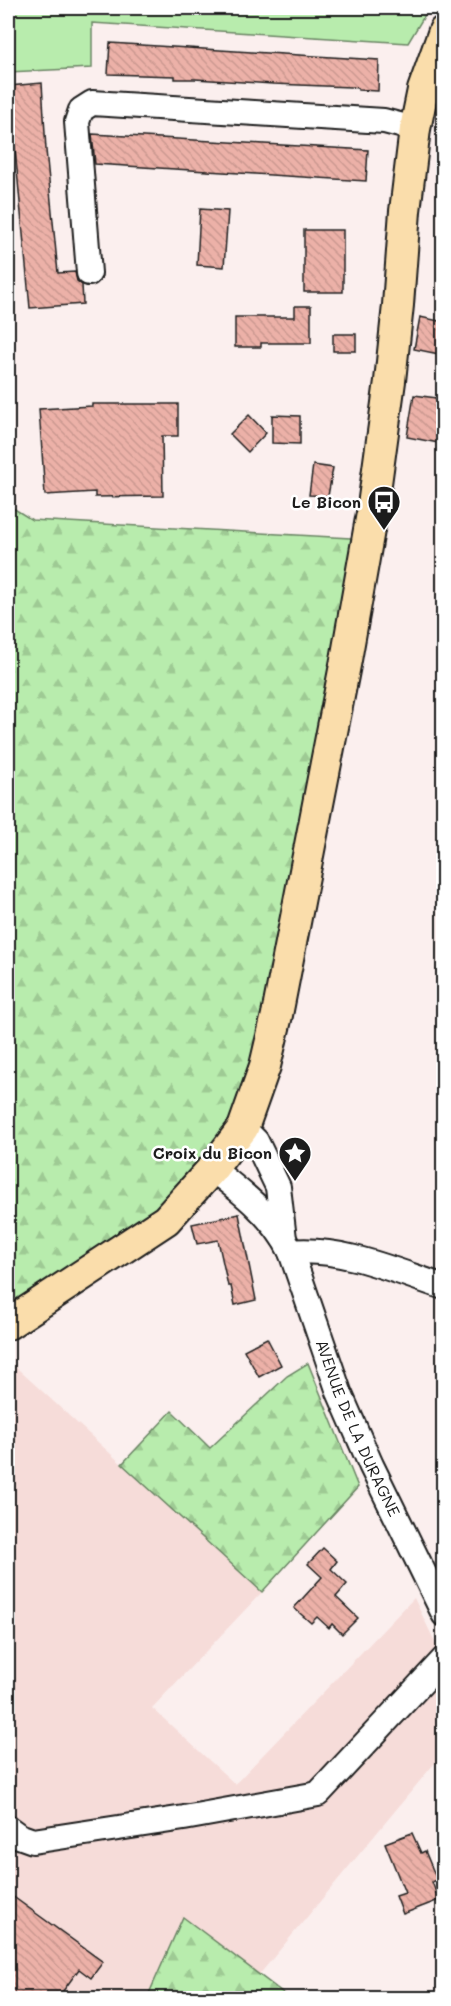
<svg xmlns="http://www.w3.org/2000/svg" width="451" height="2006" font-family="Mali,sans-serif">
	<defs>
		<pattern id="forest-firs" width="22" height="20" patternUnits="userSpaceOnUse" patternTransform="scale(1.5)"><rect width="22" height="20" fill="#b8ecad"/><path d="M5 1l3.5 6h-7zM16 11l3.5 6h-7z" fill="#9eca94"/></pattern>
		<pattern id="building-back-hatch" width="6" height="6" patternUnits="userSpaceOnUse" patternTransform="scale(1.5)"><rect width="6" height="6" fill="#ecb1a8"/><path d="M-1 5l2 2M0 0l6 6M5-1l2 2" fill="none" stroke="#ca9890"/></pattern>
	</defs>
	<rect width="100%" height="100%" fill="#fbefee"/>
	<filter id="ink" filterUnits="userSpaceOnUse"><feTurbulence type="fractalNoise" baseFrequency=".0167" numOctaves="2"/><feDisplacementMap in="SourceGraphic" scale="12" xChannelSelector="R" yChannelSelector="G"/><feConvolveMatrix kernelMatrix="1 2 1 2 8 2 1 2 1" color-interpolation-filters="sRGB"/></filter>
	<g filter="url(#ink)">
		<path fill="#f6dcd9" d="M 8,1360 L 262,1592 L 152,1708 L 235,1784 L 414,1598 L 443,1659 L 443,1753 L 259,1975 L 183,1917 L 147,1998 L 8,1998 Z"/>
		<g fill="url(#forest-firs)" stroke="#6a8464" stroke-width="1.5">
			<path d="M 8,505 L 32,520 L 368,539 L 277,1015 L 212,1169 L 8,1324 Z"/>
			<path d="M 308,1363 L 358,1487 L 262,1592 L 122,1464 L 172,1411 L 210,1448 L 287,1376 Z"/>
			<path d="M 183,1917 L 290,1998 L 147,1998 Z"/>
		</g>
		<path fill="#b8ecad" stroke="#6a8464" stroke-width="1.5" d="M 8,8 L 429,8 L 408,43 L 92,23 L 92,68 L 8,72 Z"/>
		<g fill="url(#building-back-hatch)" stroke="#1c1c1c" stroke-width="1.5">
			<path d="M 110,43 L 379,60 L 378,91 L 358,90 L 358,88 L 351,87 L 273,84 L 195,79 L 175,79 L 175,76 L 108,74 Z"/>
			<path d="M 42,83 L 46,150 L 58,273 L 75,272 L 77,281 L 82,285 L 83,304 L 30,308 L 9,86 Z"/>
			<path d="M 92,134 L 368,150 L 366,181 L 95,164 Z"/>
			<path d="M 200,209 L 228,211 L 224,267 L 197,265 Z"/>
			<rect x="304" y="230" width="39" height="62"/>
			<path d="M 295,306 L 311,306 L 311,343 L 261,343 L 261,347 L 235,347 L 235,317 L 295,317 Z"/>
			<path d="M 420,317 L 444,322 L 444,355 L 414,349 Z"/>
			<rect x="333" y="334" width="23" height="17"/>
			<path d="M 414,395 L 444,399 L 444,444 L 407,437 Z"/>
			<path d="M 92,404 L 178,404 L 178,436 L 162,436 L 163,496 L 95,497 L 95,492 L 45,495 L 39,409 L 92,406 Z"/>
			<path d="M 249,415 L 266,433 L 248,452 L 230,434 Z"/>
			<path d="M 272,415 L 300,416 L 300,444 L 272,443 Z"/>
			<path d="M 313,465 L 333,468 L 328,496 L 309,495 Z"/>
			<path d="M 239,1214 L 256,1300 L 235,1305 L 231,1286 L 228,1286 L 218,1240 L 197,1244 L 192,1224 Z"/>
			<path d="M 267,1338 L 281,1365 L 259,1377 L 244,1350 Z"/>
			<path d="M 323,1548 L 337,1561 L 331,1569 L 347,1584 L 336,1597 L 358,1618 L 342,1634 L 332,1624 L 329,1628 L 317,1617 L 311,1623 L 294,1608 L 322,1577 L 308,1564 Z"/>
			<path d="M 412,1833 L 421,1853 L 425,1851 L 437,1880 L 432,1882 L 439,1900 L 403,1914 L 396,1896 L 405,1893 L 385,1843 Z"/>
			<path d="M 8,1893 L 103,1962 L 91,1978 L 79,1969 L 58,1998 L 8,1998 Z"/>
		</g>
		<g fill="none" stroke-linecap="round" stroke-linejoin="round">
			<defs>
				<g id="minor">
					<path d="M 89,273 L 77,122 L 81,110 L 92,103 L 384,121 L 415,129"/>
					<path d="M 243,1128 L 256,1141 L 278,1187 L 284,1239"/>
					<path id="s1" d="M 212,1169 C 243,1193 274,1217 291,1252 L 339,1392 L 371,1465 L 444,1614"/>
					<path d="M 291,1252 C 342,1247 395,1271 444,1287"/>
					<path d="M 8,1828 L 19,1836 L 33,1841 L 184,1818 L 318,1794 L 444,1659"/>
				</g>
				<path id="major" d="M 8,1324 L 166,1220 L 212,1169 L 243,1128 L 265,1066 L 277,1015 L 346,660 L 372,513 L 390,381 L 398,305 L 405,211 L 415,129 L 423,90 L 444,31"/>
			</defs>
			<use href="#minor" stroke="#1c1c1c" stroke-width="28"/>
			<use href="#major" stroke="#1c1c1c" stroke-width="34"/>
			<use href="#minor" stroke="#fff" stroke-width="24"/>
			<use href="#major" stroke="#faddab" stroke-width="30"/>
		</g>
	</g>
	<defs>
		<symbol id="bus-pin" viewBox="-11 -11 22 30"><path d="M0 17L-7.5 6A9.5 9.5 0 1 1 7.5 6Z" fill="#1c1c1c" stroke="#fff"/><path d="M-5-6H5V4H4V6H2V4H-2V6H-4V4H-5ZM-3.5-4V0h7V-4ZM-3.5 1.2v1.5H-2V1.2ZM2 1.2v1.5H3.5V1.2Z" fill="#fff"/></symbol>
		<symbol id="sight-pin" viewBox="-11 -11 22 30"><path d="M0 17L-7.5 6A9.5 9.5 0 1 1 7.5 6Z" fill="#1c1c1c" stroke="#fff"/><path d="M0-6L1.8-2.2L6-1.7L2.9 1.2L3.7 5.4L0 3.3L-3.7 5.4L-2.9 1.2L-6-1.7L-1.8-2.2Z" fill="#fff"/></symbol>
	</defs>
	<g fill-rule="evenodd">
		<use href="#bus-pin" x="365" y="483" width="38" height="52"/>
		<use href="#sight-pin" x="276" y="1134" width="38" height="52"/>
	</g>
	<g text-anchor="middle" stroke-width="5" stroke-linejoin="round" paint-order="stroke">
		<g font-size="16" font-weight="bold" fill="#1c1c1c" stroke="#fff" text-anchor="end">
			<text x="361" y="508">Le Bicon</text>
			<text x="272" y="1159">Croix du Bicon</text>
		</g>
		<g font-size="16" fill="#1c1c1c" stroke="#fff">
			<text dy="6" stroke="none"><textPath href="#s1" startOffset="304">AVENUE DE LA DURAGNE</textPath></text>
		</g>
	</g>
	<rect width="451" height="2006" fill="none" stroke="#fff" stroke-width="30"/>
	<rect x="15" y="15" width="421" height="1976" fill="none" stroke="#1c1c1c" stroke-width="2" filter="url(#ink)"/>
</svg>
